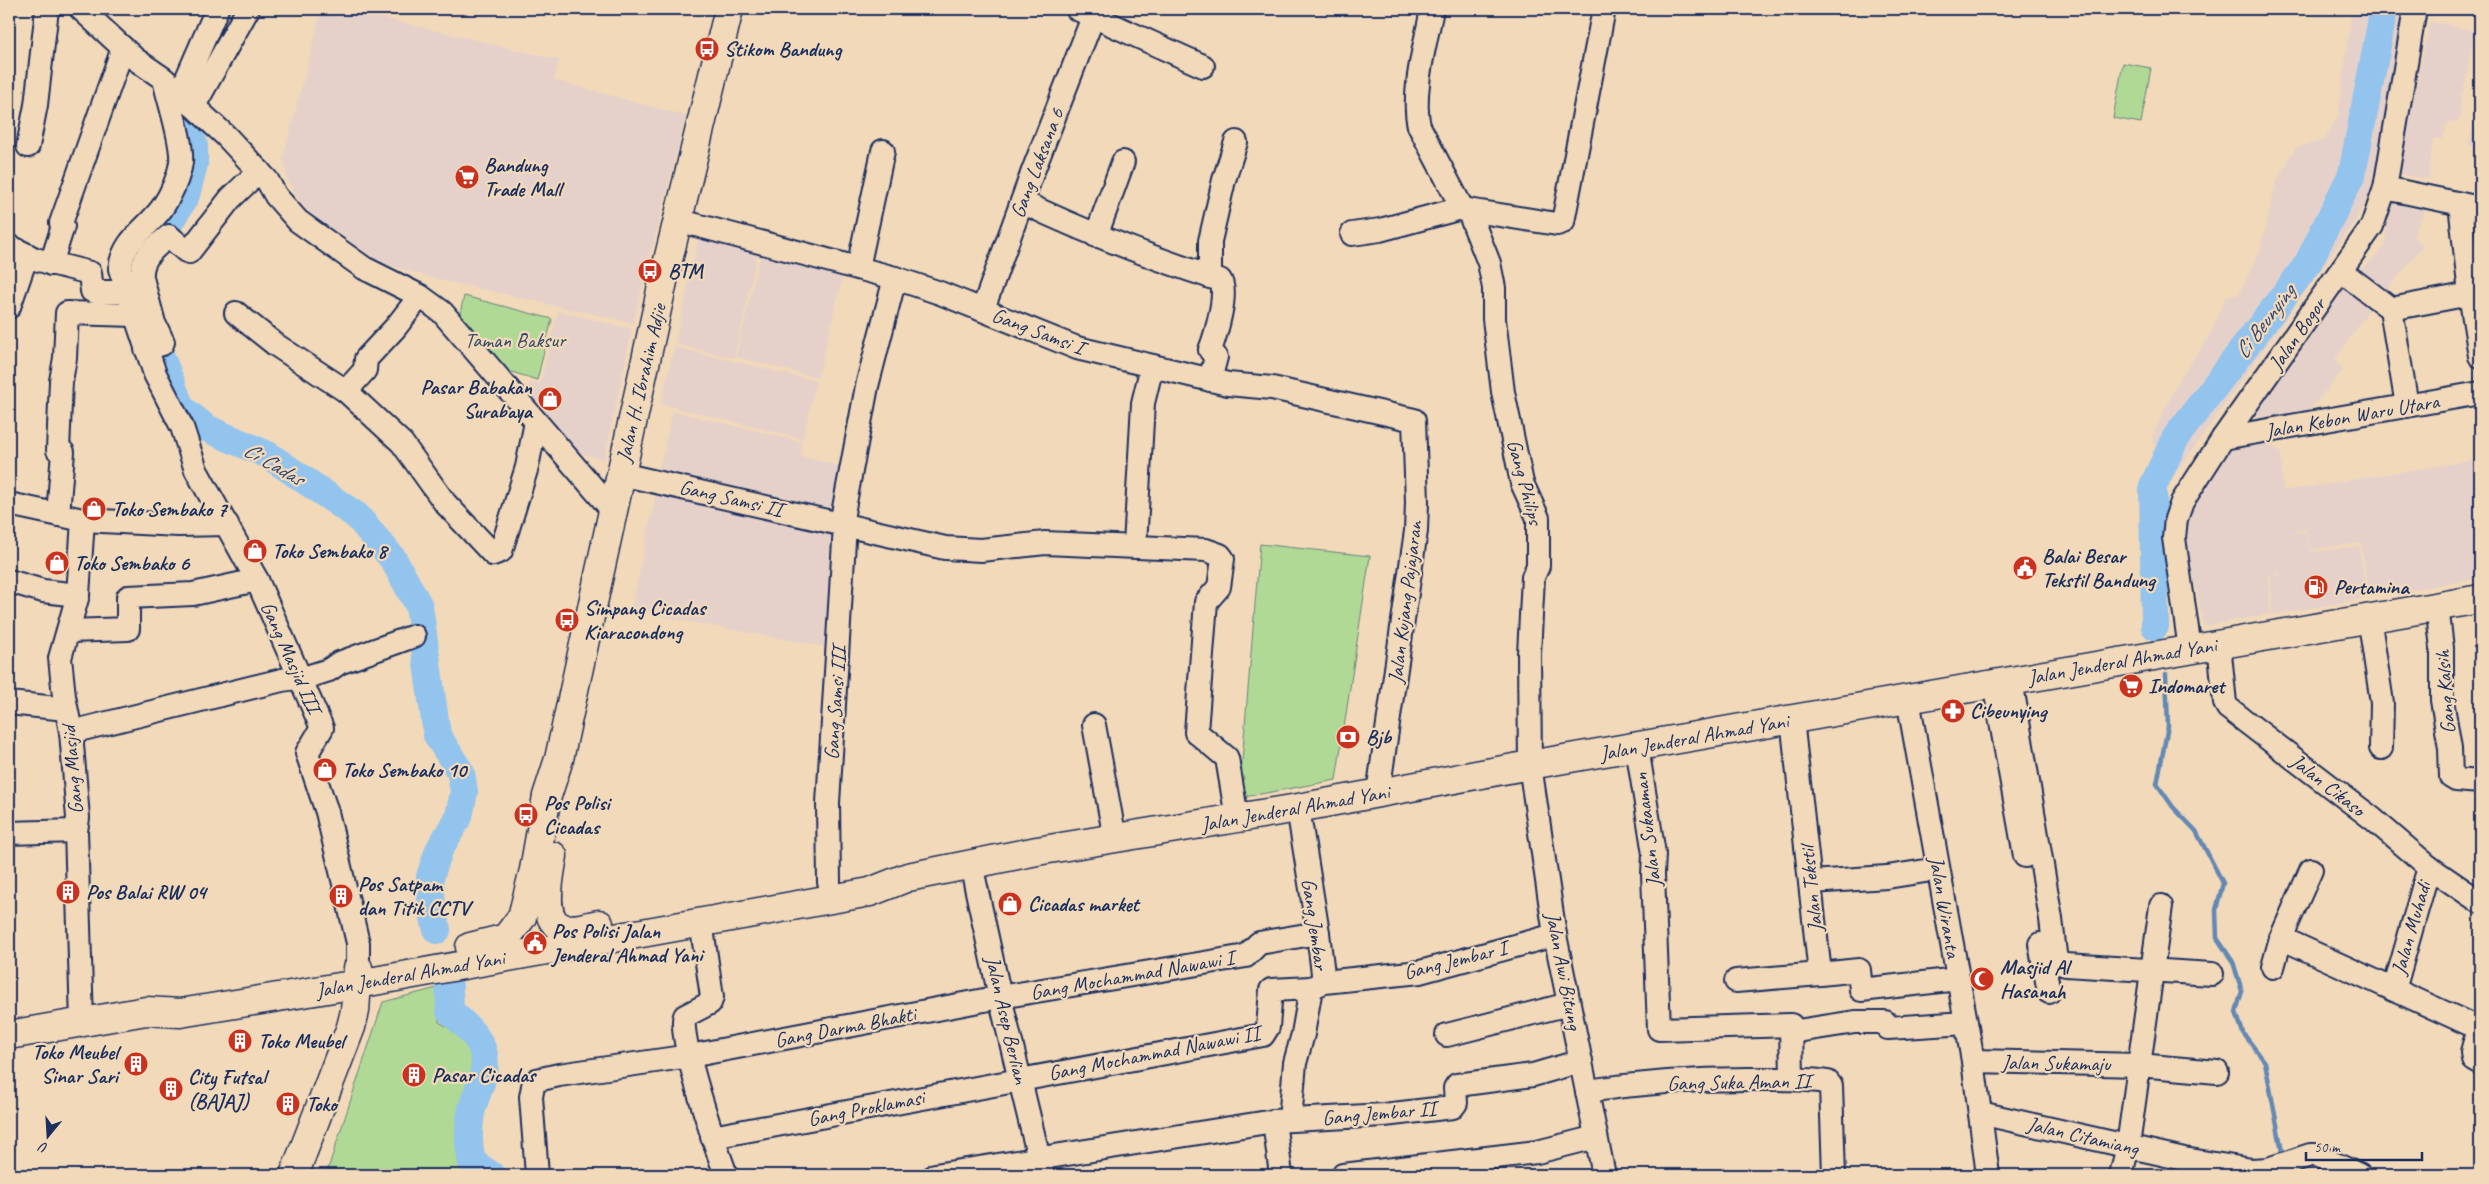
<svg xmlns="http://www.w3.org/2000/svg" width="2489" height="1184" font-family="Caveat,sans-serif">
	<rect width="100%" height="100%" fill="#f2d9ba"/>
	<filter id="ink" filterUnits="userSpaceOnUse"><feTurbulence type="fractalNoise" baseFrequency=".02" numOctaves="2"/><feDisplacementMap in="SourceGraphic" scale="10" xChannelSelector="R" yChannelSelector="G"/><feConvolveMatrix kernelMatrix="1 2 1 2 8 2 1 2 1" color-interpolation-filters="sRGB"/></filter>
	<g filter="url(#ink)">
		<g fill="#e5d1ca">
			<path d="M 322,9 L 345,9 L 559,60 L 554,80 L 686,116 L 633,323 L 432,278 L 367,258 L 309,216 L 288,181 L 283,158 Z"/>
			<path d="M 2352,9 L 2407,9 L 2388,119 L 2370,194 L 2357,218 L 2164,490 L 2152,436 L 2179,380 L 2209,337 L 2226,297 L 2239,294 L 2260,250 L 2276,183 L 2295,148 L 2325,140 L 2338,116 Z"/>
			<path d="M 2430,21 L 2474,31 L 2467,76 L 2461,97 L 2460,120 L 2447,123 L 2443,139 L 2433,138 L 2429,179 L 2398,174 Z"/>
			<path d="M 2480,100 L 2480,148 L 2468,145 Z"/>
			<path d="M 2394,202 L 2428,204 L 2413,236 L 2423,246 L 2387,290 L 2360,271 L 2385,246 L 2387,224 Z"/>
			<path d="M 700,232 L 759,245 L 734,358 L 675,344 Z"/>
			<path d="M 762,247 L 845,267 L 818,378 L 736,357 Z"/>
			<path d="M 2345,289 L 2371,307 L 2335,360 L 2343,370 L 2308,412 L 2249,418 L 2333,293 Z"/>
			<path d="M 558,311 L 632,329 L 604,460 L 565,448 L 527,396 L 530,383 L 540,384 Z"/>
			<path d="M 674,347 L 816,381 L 803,439 L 661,404 Z"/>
			<path d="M 673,411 L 802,442 L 801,456 L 846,468 L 833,520 L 658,474 Z"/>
			<path d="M 2266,443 L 2281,452 L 2283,491 L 2480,459 L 2480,578 L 2369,597 L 2361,543 L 2310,550 L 2305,529 L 2287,535 L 2305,531 L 2310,552 L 2359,546 L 2367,598 L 2272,615 L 2271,576 L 2279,574 L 2279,572 L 2268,576 L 2270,614 L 2204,626 L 2186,539 L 2194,501 L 2228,450 Z"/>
			<path d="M 657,489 L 842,528 L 833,648 L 631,611 Z"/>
		</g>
		<g fill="#b0d996" stroke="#66847a">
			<path d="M 2123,63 L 2151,68 L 2141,123 L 2113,118 Z"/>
			<path d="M 464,296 L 552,319 L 537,380 L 499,368 L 459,318 Z"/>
			<path d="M 1260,544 L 1370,556 L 1336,780 L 1239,798 Z"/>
			<path d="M 437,988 L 439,1022 L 464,1037 L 492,1084 L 472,1098 C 466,1127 460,1158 489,1175 L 326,1175 L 383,1002 Z"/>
		</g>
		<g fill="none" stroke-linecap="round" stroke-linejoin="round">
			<path stroke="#6288b4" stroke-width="4.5" d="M 2166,674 L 2168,726 L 2157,784 L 2173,807 L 2196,831 L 2223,883 L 2216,910 L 2217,938 L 2233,962 L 2242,991 L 2236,1012 L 2243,1033 L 2265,1062 L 2283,1157"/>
			<g stroke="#92c4ee" stroke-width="28">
				<path d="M 141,252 L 165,230 L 186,195 L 194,164 L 194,145 L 182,105 L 194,79"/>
				<path d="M 149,327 L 181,408 L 206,428 L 268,455 L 357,516 L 393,559 L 419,606 L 437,735 L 461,773 L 464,792 L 459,816 L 439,850 L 430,877 L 432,909 L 437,930"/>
				<path d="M 2155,626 L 2153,486 L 2176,437 L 2307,265 L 2352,174 L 2384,9"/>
				<path d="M 449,987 L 450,1011 C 460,1020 472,1030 479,1042 C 494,1068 476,1088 471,1113 C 468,1130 468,1146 472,1162 L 491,1175"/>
			</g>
			<defs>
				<g id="minor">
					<path d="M 81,9 L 135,59 L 164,79 L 226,136 L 267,180 L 276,196 L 298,221 L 364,268 L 420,296 L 442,312 L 613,511"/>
					<path d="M 1077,9 L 1203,66"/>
					<path d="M 1432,9 C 1426,42 1411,93 1419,126 L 1462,208"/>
					<path d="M 165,83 C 169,103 183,142 181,162 C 179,177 171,195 162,208 C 146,230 123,240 120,269 L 155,374 L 182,427 L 196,470 L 257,580 L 322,728 L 307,753 L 327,812 L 358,943 L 358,966"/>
					<path d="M 180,94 L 217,9"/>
					<path d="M 194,106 L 248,9"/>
					<path d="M 28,146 L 36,105 L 47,9"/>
					<path d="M 2385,188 L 2480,208"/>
					<path d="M 1022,202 C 1087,233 1152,258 1220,280 C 1229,292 1215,337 1210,350 L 1216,357 L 1210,380"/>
					<path d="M 2460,204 L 2470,294 L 2480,356"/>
					<path d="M 1462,208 L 1468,210 L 1489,263 L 1494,288 L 1494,319 L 1503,392 L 1522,483 L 1538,518 L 1538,566 L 1533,577 L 1529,654 L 1530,765 L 1555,935 L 1604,1175"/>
					<path d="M 1468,210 L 1557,224 L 1563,222 L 1604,9"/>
					<path d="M 677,220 L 895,278 L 940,293 L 1077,348 L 1228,384 L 1272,388 L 1414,420 L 1417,502 L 1416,531 L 1378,793"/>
					<path d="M 1352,234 L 1380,230 L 1462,208"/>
					<path d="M 1096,236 L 1123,162"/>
					<path d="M 9,246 L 35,259 L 90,273 L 92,291 L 95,292 L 128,292"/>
					<path d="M 51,264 L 63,226 L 61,223 L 123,48"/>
					<path d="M 858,268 L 883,151"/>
					<path d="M 2341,271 L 2391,309 L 2407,406"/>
					<path d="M 1210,277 L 1210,241 L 1224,180 L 1236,142"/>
					<path d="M 9,307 L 27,255"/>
					<path d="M 983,309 L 1033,171 L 1093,17"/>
					<path d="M 2391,309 L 2470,294"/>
					<path d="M 236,313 L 276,345 L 346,391 L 402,443 L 445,503 L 493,554 L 501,551 L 527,467 L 536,422"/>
					<path d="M 146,349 L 162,344 L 163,342 L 154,323 L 142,278 C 140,258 155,247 169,236 L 186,251 L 189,252 L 230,199 L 259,171"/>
					<path d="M 346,391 L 365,370 L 366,359 L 395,328 L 420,296"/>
					<path d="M 2223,438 L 2480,393"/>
					<path d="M 621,474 L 945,548 L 981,550 L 1045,543 L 1206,550 L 1220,555 L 1223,559 L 1219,587 L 1206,602 L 1196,732 L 1227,758 L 1237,818"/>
					<path d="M 9,504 L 83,520 L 178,525 L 227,524"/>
					<path d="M 58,515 L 63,452 L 58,450 L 61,381 L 65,358 L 67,313 L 135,315"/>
					<path d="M 841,524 L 867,386 L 895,278"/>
					<path d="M 1135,546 L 1143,403 L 1152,366"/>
					<path d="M 9,581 L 43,591 L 78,595"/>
					<path d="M 2437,606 L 2442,648 L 2442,700 L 2450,748 L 2451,777 L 2456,780 L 2480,782"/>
					<path d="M 2369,617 L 2382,703 L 2381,748"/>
					<path d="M 69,631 L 128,629 L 128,597 L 193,594 L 257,580"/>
					<path d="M 2219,644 L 2225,703 L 2228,708 L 2373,819 L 2429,867 L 2480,902"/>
					<path d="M 2190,649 L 2174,538 L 2176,519 L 2182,502 L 2223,438 L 2372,226 L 2385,188 L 2415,9"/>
					<path d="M 2011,680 L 2051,919 L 2056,962 L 2066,965 L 2212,974"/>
					<path d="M 1994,683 L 2025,856"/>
					<path d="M 1908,699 L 1973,1061 L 1988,1175"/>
					<path d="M 9,703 L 66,709"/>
					<path d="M 1094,725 L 1115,839"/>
					<path d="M 71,732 L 282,680 L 310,676 L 329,670 L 339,663 L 414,636"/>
					<path d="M 1637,747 L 1654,854 L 1653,874 L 1659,1029 L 1791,1025 L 1792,1079"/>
					<path d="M 9,833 L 76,831"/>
					<path d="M 971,864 L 1000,997 L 1043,1175"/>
					<path d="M 829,882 L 828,803 L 845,525"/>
					<path d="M 1811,882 L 1887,877 L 1938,869"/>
					<path d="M 701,922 L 712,997 L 710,1003 L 685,1016 C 676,1032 718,1153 726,1175"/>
					<path d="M 2281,938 L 2478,1028"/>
					<path d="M 2040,944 L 2049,992"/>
					<path d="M 2273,967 L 2281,938 L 2311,870"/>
					<path d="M 1820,974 L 1859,970 L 1861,990 L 1958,979"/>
					<path d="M 1736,981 L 1820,974 L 1792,719"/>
					<path d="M 1324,982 L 1420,972 L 1555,935"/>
					<path d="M 2394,990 L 2429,867"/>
					<path d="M 82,1022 L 76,831 L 78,818 L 71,732 L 64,696 L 60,658 L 78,595 L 83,520"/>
					<path d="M 2480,1023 L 2472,1052 L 2473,1059 L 2480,1063"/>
					<path d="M 1791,1032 L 1855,1022 L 1885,1022 L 1888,1028 L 1966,1023"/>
					<path d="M 1447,1035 L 1569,1004"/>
					<path d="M 1973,1061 L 2139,1065 L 2217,1072"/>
					<path d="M 1587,1091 C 1640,1083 1694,1079 1748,1079 C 1775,1079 1802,1078 1828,1082 L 1831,1086 L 1834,1175"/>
					<path d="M 1980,1113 L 2184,1159 L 2252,1170 L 2268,1169 L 2310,1155 L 2316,1155 L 2359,1175"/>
					<path d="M 1290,1120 L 1295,1063 L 1303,1034 L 1311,988 L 1324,982 L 1318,933 L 1298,808"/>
					<path d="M 1274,1121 L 1281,1175"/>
					<path d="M 712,1137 L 1263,1035 L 1268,1027 L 1271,990 L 1311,988"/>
					<path d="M 537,1175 L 531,1097 L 533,1086 L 537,1080 L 559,1075 L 690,1056 L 1000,997 L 1246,956 L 1259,943 L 1318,933"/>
					<path d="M 935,1175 L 1274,1121 L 1384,1115 L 1453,1107 L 1456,1103 L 1455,1088 L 1457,1085 L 1533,1075 L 1581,1061"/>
					<path d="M 1343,1175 L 1537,1152 L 1596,1137"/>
					<path d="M 2121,1175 L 2128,1146 L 2161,906"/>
				</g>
				<g id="major">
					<path d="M 553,856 C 550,874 539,922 564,928 C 575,931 588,926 599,924"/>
					<path d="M 470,947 L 506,938 L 522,917 L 534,870 L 547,796 L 559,759 L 664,277 L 729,9"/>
					<path d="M 9,1035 L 146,1011 L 180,1013 L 358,984 L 870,892 L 908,877 L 1037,851 L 1298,808 L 1530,765 L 2480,599"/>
					<path d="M 294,1175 L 351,1027 L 355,1011 L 358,968"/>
				</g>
			</defs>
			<use href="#minor" stroke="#1b2f5e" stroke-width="26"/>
			<use href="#major" stroke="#1b2f5e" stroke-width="31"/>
			<use href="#minor" stroke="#f2d9ba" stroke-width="22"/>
			<use href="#major" stroke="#f2d9ba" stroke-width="28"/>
		</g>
	</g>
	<defs>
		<symbol id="bus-disc" viewBox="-11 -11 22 22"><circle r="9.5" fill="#c8321e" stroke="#f2d9ba"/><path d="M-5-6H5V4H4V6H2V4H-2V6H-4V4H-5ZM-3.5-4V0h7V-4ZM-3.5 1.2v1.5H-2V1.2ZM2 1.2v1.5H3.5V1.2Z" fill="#fff"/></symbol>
		<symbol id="supermarket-disc" viewBox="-11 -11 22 22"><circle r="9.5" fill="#c8321e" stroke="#f2d9ba"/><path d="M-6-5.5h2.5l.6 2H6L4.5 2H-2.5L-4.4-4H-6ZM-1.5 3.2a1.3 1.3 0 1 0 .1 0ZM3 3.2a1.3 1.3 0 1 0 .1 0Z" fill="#fff"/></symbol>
		<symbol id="shop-disc" viewBox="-11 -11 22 22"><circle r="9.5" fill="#c8321e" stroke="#f2d9ba"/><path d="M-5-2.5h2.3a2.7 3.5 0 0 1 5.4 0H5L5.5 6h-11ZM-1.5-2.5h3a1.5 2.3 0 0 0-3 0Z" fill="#fff"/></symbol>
		<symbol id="civic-disc" viewBox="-11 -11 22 22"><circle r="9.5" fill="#c8321e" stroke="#f2d9ba"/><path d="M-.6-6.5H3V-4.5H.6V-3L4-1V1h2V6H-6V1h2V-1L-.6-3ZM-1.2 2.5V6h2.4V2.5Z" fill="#fff"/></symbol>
		<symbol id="fuel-disc" viewBox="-11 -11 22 22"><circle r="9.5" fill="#c8321e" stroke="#f2d9ba"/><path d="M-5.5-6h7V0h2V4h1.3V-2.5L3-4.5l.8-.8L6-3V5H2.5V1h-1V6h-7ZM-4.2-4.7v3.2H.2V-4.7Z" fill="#fff"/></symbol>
		<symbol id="pharmacy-disc" viewBox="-11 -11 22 22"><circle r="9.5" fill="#c8321e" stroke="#f2d9ba"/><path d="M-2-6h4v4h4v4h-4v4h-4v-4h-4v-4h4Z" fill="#fff"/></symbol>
		<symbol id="bank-disc" viewBox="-11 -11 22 22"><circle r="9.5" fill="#c8321e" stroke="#f2d9ba"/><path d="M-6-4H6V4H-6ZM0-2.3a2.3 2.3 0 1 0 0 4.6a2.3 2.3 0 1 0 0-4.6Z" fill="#fff"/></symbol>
		<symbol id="building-disc" viewBox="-11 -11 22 22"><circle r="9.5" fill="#c8321e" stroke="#f2d9ba"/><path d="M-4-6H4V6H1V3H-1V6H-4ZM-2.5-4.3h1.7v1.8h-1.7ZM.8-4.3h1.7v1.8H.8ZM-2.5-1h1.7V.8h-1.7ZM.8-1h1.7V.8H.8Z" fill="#fff"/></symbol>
		<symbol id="mosque-disc" viewBox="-11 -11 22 22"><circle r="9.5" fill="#c8321e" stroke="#f2d9ba"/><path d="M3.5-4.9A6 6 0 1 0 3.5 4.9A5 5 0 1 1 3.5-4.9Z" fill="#fff"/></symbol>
	</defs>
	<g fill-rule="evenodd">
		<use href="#bus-disc" x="693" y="35" width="28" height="28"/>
		<use href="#supermarket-disc" x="453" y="163" width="28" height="28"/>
		<use href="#bus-disc" x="636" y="257" width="28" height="28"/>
		<use href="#shop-disc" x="536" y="385" width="28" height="28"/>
		<use href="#shop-disc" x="80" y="495" width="28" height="28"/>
		<use href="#shop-disc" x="241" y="537" width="28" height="28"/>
		<use href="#shop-disc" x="43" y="549" width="28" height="28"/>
		<use href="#civic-disc" x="2011" y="554" width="28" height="28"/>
		<use href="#fuel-disc" x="2302" y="573" width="28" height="28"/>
		<use href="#bus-disc" x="553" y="606" width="28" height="28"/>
		<use href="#supermarket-disc" x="2117" y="672" width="28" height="28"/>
		<use href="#pharmacy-disc" x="1939" y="697" width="28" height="28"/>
		<use href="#bank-disc" x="1334" y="723" width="28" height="28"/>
		<use href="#shop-disc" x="311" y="756" width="28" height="28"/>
		<use href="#bus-disc" x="512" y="801" width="28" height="28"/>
		<use href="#building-disc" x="54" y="878" width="28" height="28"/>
		<use href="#building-disc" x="327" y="882" width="28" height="28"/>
		<use href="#shop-disc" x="996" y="890" width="28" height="28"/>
		<use href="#civic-disc" x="521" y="929" width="28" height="28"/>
		<use href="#mosque-disc" x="1968" y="965" width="28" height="28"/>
		<use href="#building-disc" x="226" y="1027" width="28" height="28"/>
		<use href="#building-disc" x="122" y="1050" width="28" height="28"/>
		<use href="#building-disc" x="400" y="1061" width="28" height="28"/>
		<use href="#building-disc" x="157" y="1075" width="28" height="28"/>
		<use href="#building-disc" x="274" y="1090" width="28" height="28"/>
	</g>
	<g text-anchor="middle" stroke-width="4.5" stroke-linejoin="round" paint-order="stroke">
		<g font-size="21" font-weight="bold" fill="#1b2f5e" stroke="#f2d9ba" text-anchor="start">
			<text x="724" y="56">Stikom Bandung</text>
			<text x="484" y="172">Bandung<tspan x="484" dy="24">Trade Mall</tspan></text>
			<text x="668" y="278">BTM</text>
			<text x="532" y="394" text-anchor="end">Pasar Babakan<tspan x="532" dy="24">Surabaya</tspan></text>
			<text x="112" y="516">Toko Sembako 7</text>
			<text x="272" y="558">Toko Sembako 8</text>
			<text x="2042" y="563">Balai Besar<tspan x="2042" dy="24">Tekstil Bandung</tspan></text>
			<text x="74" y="570">Toko Sembako 6</text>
			<text x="2334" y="594">Pertamina</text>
			<text x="584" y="615">Simpang Cicadas<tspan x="584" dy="24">Kiaracondong</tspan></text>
			<text x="2148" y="693">Indomaret</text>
			<text x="1970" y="718">Cibeunying</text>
			<text x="1366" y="744">Bjb</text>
			<text x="342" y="777">Toko Sembako 10</text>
			<text x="544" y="810">Pos Polisi<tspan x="544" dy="24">Cicadas</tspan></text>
			<text x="358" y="891">Pos Satpam<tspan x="358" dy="24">dan Titik CCTV</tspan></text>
			<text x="86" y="899">Pos Balai RW 04</text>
			<text x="1028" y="911">Cicadas market</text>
			<text x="552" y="938">Pos Polisi Jalan<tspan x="552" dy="24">Jenderal Ahmad Yani</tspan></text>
			<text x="2000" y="974">Masjid Al<tspan x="2000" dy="24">Hasanah</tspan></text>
			<text x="258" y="1048">Toko Meubel</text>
			<text x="118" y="1059" text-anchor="end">Toko Meubel<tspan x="118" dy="24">Sinar Sari</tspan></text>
			<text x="432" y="1082">Pasar Cicadas</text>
			<text x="188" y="1084">City Futsal<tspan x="188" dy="24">(BAJAJ)</tspan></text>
			<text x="306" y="1111">Toko</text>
		</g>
		<g font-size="21" fill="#1b2f5e" stroke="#f2d9ba">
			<text transform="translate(1037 163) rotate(-69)" y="7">Gang Laksana 6</text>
			<text transform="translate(1038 331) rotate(21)" y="7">Gang Samsi I</text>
			<text transform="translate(2297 334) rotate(-55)" y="7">Jalan Bogor</text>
			<text transform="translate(641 383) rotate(-77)" y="7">Jalan H. Ibrahim Adjie</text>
			<text transform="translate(2352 416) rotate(-10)" y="7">Jalan Kebon Waru Utara</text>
			<text transform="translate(1525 482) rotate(75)" y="7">Gang Philips</text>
			<text transform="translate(731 498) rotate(13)" y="7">Gang Samsi II</text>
			<text transform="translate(1405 602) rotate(-83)" y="7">Jalan Kujang Pajajaran</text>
			<text transform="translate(291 657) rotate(66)" y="7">Gang Masjid III</text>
			<text transform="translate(2122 661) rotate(-10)" y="7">Jalan Jenderal Ahmad Yani</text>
			<text transform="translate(2445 692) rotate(-94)" y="7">Gang Kalsih</text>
			<text transform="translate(835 703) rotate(-86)" y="7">Gang Samsi III</text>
			<text transform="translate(1694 737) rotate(-10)" y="7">Jalan Jenderal Ahmad Yani</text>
			<text transform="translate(72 770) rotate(-95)" y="7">Gang Masjid</text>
			<text transform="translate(2328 785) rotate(38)" y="7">Jalan Cikaso</text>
			<text transform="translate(1295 808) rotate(-10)" y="7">Jalan Jenderal Ahmad Yani</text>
			<text transform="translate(1647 830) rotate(-97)" y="7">Jalan Sukaaman</text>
			<text transform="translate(1811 889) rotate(-96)" y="7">Jalan Tekstil</text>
			<text transform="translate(1945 907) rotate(80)" y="7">Jalan Wiranta</text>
			<text transform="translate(1315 924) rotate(82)" y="7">Gang Jembar</text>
			<text transform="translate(2411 928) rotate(-74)" y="7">Jalan Muhadi</text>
			<text transform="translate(1455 960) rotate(-14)" y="7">Gang Jembar I</text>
			<text transform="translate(1564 971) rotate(79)" y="7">Jalan Awi Bitung</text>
			<text transform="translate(410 974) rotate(-10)" y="7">Jalan Jenderal Ahmad Yani</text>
			<text transform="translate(1132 975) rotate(-10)" y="7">Gang Mochammad Nawawi I</text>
			<text transform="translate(1007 1020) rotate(77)" y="7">Jalan Asep Berlian</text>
			<text transform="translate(845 1027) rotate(-11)" y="7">Gang Darma Bhakti</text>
			<text transform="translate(1154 1053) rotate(-11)" y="7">Gang Mochammad Nawawi II</text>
			<text transform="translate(2056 1063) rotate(1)" y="7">Jalan Sukamaju</text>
			<text transform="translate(1739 1082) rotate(-1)" y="7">Gang Suka Aman II</text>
			<text transform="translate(866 1108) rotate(-11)" y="7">Gang Proklamasi</text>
			<text transform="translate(1379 1113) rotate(-5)" y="7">Gang Jembar II</text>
			<text transform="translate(2083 1136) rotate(13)" y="7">Jalan Citamiang</text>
		</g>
		<g font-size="21" fill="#314866" stroke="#f2d9ba">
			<text x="515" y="347">Taman Baksur</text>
		</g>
		<g font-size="22" font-style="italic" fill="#2d4574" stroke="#f2d9ba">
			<text transform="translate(2264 321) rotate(-53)" y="8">Ci Beunying</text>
			<text transform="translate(274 463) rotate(30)" y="8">Ci Cadas</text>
		</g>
	</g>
	<rect width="2489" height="1184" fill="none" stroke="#f2d9ba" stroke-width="30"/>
	<rect x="15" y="15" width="2459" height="1154" fill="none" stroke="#1b2f5e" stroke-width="2" filter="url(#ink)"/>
	<g transform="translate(48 1136) rotate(198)" stroke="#f2d9ba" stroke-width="4" paint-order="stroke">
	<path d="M0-4L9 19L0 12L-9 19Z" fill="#1b2f5e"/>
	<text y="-8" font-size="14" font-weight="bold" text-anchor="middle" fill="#1b2f5e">U</text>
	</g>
	<path d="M2306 1152v8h116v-8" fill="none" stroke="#1b2f5e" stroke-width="2.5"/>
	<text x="2314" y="1152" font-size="15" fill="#1b2f5e" stroke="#f2d9ba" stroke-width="4" paint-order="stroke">50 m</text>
</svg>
